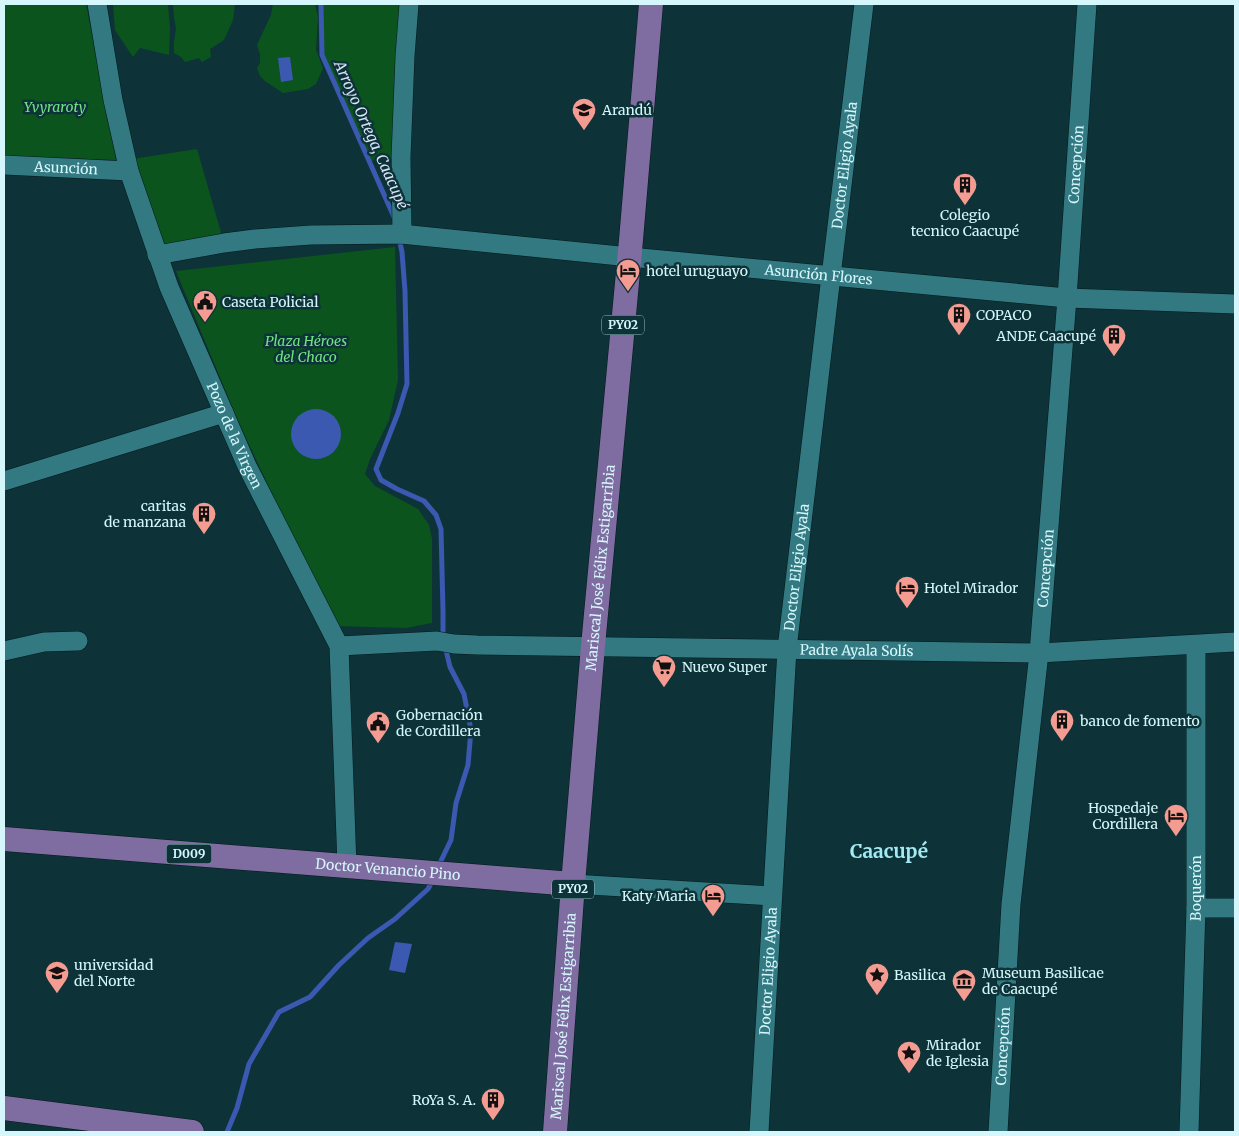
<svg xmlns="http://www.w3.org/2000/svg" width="1239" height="1136" font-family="Merriweather,serif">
	<rect width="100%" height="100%" fill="#0d3338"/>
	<g fill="#0c541d">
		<path d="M 4,4 L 86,4 L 116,160 L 4,156 Z"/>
		<path d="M 113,4 L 168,4 L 170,28 L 169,55 L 140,48 L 133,57 L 115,30 Z"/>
		<path d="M 173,4 L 235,4 L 233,20 L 224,40 L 210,49 L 211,57 L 202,62 L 199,58 L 185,62 L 181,57 L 174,53 L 174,41 L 176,29 L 174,18 Z"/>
		<path d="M 273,4 L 315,4 L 318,17 L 316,50 L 323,68 L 316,84 L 308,89 L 283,93 L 265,81 L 260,76 L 257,68 L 260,63 L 260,54 L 257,45 L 271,15 Z"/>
		<path d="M 321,4 L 409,4 L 401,157 L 369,161 L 322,55 Z"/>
		<path d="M 197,149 L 224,243 L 157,255 L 126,160 Z"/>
		<path d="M 395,247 L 398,380 L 389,420 L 370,459 L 365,474 L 375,486 L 418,509 L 429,525 L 432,539 L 432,623 L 406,628 L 334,626 L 238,421 L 176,271 Z"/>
	</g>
	<g fill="#3b59b0">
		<path d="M 290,57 L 293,80 L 281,82 L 278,58 Z"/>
		<circle cx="316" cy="434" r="25"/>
		<path d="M 395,942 L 412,944 L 405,973 L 389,970 Z"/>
	</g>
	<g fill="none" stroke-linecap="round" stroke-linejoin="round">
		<g stroke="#3b59b0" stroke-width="5">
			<path d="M 321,4 L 322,55 L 394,217"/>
			<path d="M 399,238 L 402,252 L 405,291 L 407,384 L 398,413 L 376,469 L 381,480 L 397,489 L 424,501 L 436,515 L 441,529 L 443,611 L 443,638"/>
			<path d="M 438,867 L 451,840 L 456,803 L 468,765 L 471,730 L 464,694 L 450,667 L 445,646"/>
			<path d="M 227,1132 L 237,1108 L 249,1064 L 279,1012 L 310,997 L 339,965 L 368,938 L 395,919 L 428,889 L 433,880"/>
		</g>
		<defs>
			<g id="minor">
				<path id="s1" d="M 97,4 L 113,100 L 129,171 L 169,287 L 247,466 L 339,646 L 347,866"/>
				<path id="s2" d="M 4,165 L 129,171"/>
				<path d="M 402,234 L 401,157 L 405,56 L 409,4"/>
				<path id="s3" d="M 157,255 L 224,243 L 255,239 L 311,235 L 401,234 L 630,257 L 1067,298 L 1235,304"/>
				<path d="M 4,481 L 224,413"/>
				<path id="s4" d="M 339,646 L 437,641 L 454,644 L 477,645 L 1039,653 L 1235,642"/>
				<path d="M 4,651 L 44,642 L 78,641"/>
				<path d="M 573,884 L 772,896"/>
				<path d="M 1196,908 L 1235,908"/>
				<path id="s5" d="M 759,1132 L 787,649 L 831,276 L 864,4"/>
				<path id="s6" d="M 998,1132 L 1011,904 L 1039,653 L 1067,298 L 1087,4"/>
				<path id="s7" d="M 1189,1132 L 1196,908 L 1196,645"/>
			</g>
			<g id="major">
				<path id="s8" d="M 4,839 L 573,884"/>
				<path d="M 4,1108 L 192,1132"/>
				<path id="s9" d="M 555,1132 L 573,884 L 593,646 L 631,240 L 651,4"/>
			</g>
		</defs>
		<use href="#minor" stroke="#04191c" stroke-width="20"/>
		<use href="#major" stroke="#04191c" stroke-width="25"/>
		<use href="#minor" stroke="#327982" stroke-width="19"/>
		<use href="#major" stroke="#7f6ca0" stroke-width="24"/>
	</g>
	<defs>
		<symbol id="university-pin" viewBox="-11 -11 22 30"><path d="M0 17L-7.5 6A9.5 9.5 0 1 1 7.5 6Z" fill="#f59c92" stroke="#0d3338"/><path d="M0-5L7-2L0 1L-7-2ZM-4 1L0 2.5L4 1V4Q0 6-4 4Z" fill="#111"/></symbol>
		<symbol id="building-pin" viewBox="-11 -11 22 30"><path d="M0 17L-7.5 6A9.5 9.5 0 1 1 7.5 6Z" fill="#f59c92" stroke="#0d3338"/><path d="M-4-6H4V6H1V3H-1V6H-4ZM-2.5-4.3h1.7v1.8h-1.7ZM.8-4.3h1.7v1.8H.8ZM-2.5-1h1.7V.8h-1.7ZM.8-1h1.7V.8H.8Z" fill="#111"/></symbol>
		<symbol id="hotel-pin" viewBox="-11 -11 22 30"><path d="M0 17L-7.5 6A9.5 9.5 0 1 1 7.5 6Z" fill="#f59c92" stroke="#0d3338"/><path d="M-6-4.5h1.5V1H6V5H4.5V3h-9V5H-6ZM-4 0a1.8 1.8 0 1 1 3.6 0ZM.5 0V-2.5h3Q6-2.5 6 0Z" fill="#111"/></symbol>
		<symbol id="civic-pin" viewBox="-11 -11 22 30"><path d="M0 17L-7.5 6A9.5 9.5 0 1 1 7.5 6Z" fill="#f59c92" stroke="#0d3338"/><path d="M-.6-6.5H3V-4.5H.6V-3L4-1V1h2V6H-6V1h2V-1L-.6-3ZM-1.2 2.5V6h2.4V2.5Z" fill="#111"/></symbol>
		<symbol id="supermarket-pin" viewBox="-11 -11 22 30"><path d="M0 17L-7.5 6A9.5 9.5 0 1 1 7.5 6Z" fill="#f59c92" stroke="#0d3338"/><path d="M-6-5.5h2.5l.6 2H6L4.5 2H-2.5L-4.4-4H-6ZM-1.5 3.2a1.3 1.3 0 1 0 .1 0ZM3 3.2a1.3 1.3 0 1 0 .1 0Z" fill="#111"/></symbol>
		<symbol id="sight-pin" viewBox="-11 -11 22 30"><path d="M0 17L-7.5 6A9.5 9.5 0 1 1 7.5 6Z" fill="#f59c92" stroke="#0d3338"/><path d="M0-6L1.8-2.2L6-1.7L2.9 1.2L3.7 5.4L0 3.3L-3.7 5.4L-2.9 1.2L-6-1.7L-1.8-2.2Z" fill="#111"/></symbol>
		<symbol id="museum-pin" viewBox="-11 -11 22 30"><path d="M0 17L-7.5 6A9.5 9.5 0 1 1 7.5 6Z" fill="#f59c92" stroke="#0d3338"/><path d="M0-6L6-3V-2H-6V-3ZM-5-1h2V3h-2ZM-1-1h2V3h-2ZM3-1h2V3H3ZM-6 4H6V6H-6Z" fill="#111"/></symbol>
	</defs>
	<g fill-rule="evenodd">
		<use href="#university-pin" x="570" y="96" width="28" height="38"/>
		<use href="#building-pin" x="951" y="171" width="28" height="38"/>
		<use href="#hotel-pin" x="614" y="257" width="28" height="38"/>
		<use href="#civic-pin" x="191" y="288" width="28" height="38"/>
		<use href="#building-pin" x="945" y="301" width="28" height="38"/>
		<use href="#building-pin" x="1100" y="322" width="28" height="38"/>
		<use href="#building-pin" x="190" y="500" width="28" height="38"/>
		<use href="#hotel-pin" x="893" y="574" width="28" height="38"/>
		<use href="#supermarket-pin" x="650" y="653" width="28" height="38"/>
		<use href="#building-pin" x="1048" y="707" width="28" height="38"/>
		<use href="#civic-pin" x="364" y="709" width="28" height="38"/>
		<use href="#hotel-pin" x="1162" y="802" width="28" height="38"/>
		<use href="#hotel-pin" x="699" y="882" width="28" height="38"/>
		<use href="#university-pin" x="43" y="959" width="28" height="38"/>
		<use href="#sight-pin" x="863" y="961" width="28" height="38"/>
		<use href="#museum-pin" x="950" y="967" width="28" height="38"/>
		<use href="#sight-pin" x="895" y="1039" width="28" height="38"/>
		<use href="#building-pin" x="479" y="1086" width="28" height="38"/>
	</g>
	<g text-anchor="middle" stroke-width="5" stroke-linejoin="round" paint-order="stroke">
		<g fill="#0d3338" stroke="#99bcc0" stroke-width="1">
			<rect x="602" y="315.5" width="42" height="19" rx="4"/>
			<rect x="166.5" y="844.5" width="45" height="19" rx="4"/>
			<rect x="552" y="879.5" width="42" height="19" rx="4"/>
		</g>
		<g font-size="12" font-weight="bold" fill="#d5f7fb">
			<text x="623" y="329">PY02</text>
			<text x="189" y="858">D009</text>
			<text x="573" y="893">PY02</text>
		</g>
		<g font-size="14" font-style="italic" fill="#72e481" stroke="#0d3338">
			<text x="55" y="112">Yvyraroty</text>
			<text x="306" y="346">Plaza Héroes<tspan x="306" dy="16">del Chaco</tspan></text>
		</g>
		<g font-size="14" fill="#d5f7fb" stroke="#0d3338" text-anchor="start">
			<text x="602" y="115">Arandú</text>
			<text x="965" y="220" text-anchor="middle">Colegio<tspan x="965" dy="16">tecnico Caacupé</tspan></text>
			<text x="646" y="276">hotel uruguayo</text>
			<text x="222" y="307">Caseta Policial</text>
			<text x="976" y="320">COPACO</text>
			<text x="1096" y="341" text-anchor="end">ANDE Caacupé</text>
			<text x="186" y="511" text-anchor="end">caritas<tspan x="186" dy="16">de manzana</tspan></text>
			<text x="924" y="593">Hotel Mirador</text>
			<text x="682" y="672">Nuevo Super</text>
			<text x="396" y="720">Gobernación<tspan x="396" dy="16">de Cordillera</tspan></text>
			<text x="1080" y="726">banco de fomento</text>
			<text x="1158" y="813" text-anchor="end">Hospedaje<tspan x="1158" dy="16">Cordillera</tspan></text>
			<text x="696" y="901" text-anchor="end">Katy Maria</text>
			<text x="74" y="970">universidad<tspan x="74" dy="16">del Norte</tspan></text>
			<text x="982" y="978">Museum Basilicae<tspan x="982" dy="16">de Caacupé</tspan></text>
			<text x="894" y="980">Basilica</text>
			<text x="926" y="1050">Mirador<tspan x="926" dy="16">de Iglesia</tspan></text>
			<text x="476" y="1105" text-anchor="end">RoYa S. A.</text>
		</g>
		<g font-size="14" fill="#d5f7fb" stroke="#0d3338">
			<text dy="5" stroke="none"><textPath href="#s6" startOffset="971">Concepción</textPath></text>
			<text dy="5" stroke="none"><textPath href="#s5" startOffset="971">Doctor Eligio Ayala</textPath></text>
			<text dy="5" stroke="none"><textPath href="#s2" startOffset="62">Asunción</textPath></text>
			<text dy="5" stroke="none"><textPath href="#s3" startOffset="665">Asunción Flores</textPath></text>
			<text dy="5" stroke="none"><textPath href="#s1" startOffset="455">Pozo de la Virgen</textPath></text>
			<text dy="5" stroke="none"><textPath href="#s5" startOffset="566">Doctor Eligio Ayala</textPath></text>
			<text dy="5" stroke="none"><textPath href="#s9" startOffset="566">Mariscal José Félix Estigarribia</textPath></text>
			<text dy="5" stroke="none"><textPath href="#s6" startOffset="566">Concepción</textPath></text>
			<text dy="5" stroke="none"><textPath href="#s4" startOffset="518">Padre Ayala Solís</textPath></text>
			<text dy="5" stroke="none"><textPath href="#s8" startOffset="385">Doctor Venancio Pino</textPath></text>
			<text dy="5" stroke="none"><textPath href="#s7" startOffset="244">Boquerón</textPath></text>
			<text dy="5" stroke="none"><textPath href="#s5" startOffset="161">Doctor Eligio Ayala</textPath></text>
			<text dy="5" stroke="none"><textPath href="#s9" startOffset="116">Mariscal José Félix Estigarribia</textPath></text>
			<text dy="5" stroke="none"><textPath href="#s6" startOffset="86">Concepción</textPath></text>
		</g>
		<g font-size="15" font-style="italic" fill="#d9e4fb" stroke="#0d3338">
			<text transform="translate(371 135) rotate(66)" y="5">Arroyo Ortega, Caacupé</text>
		</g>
		<g font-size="19" font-weight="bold" fill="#a3eaf3" stroke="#0d3338">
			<text x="889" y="858">Caacupé</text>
		</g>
	</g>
	<rect width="1239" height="1136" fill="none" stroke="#d5f7fb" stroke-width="10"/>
</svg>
